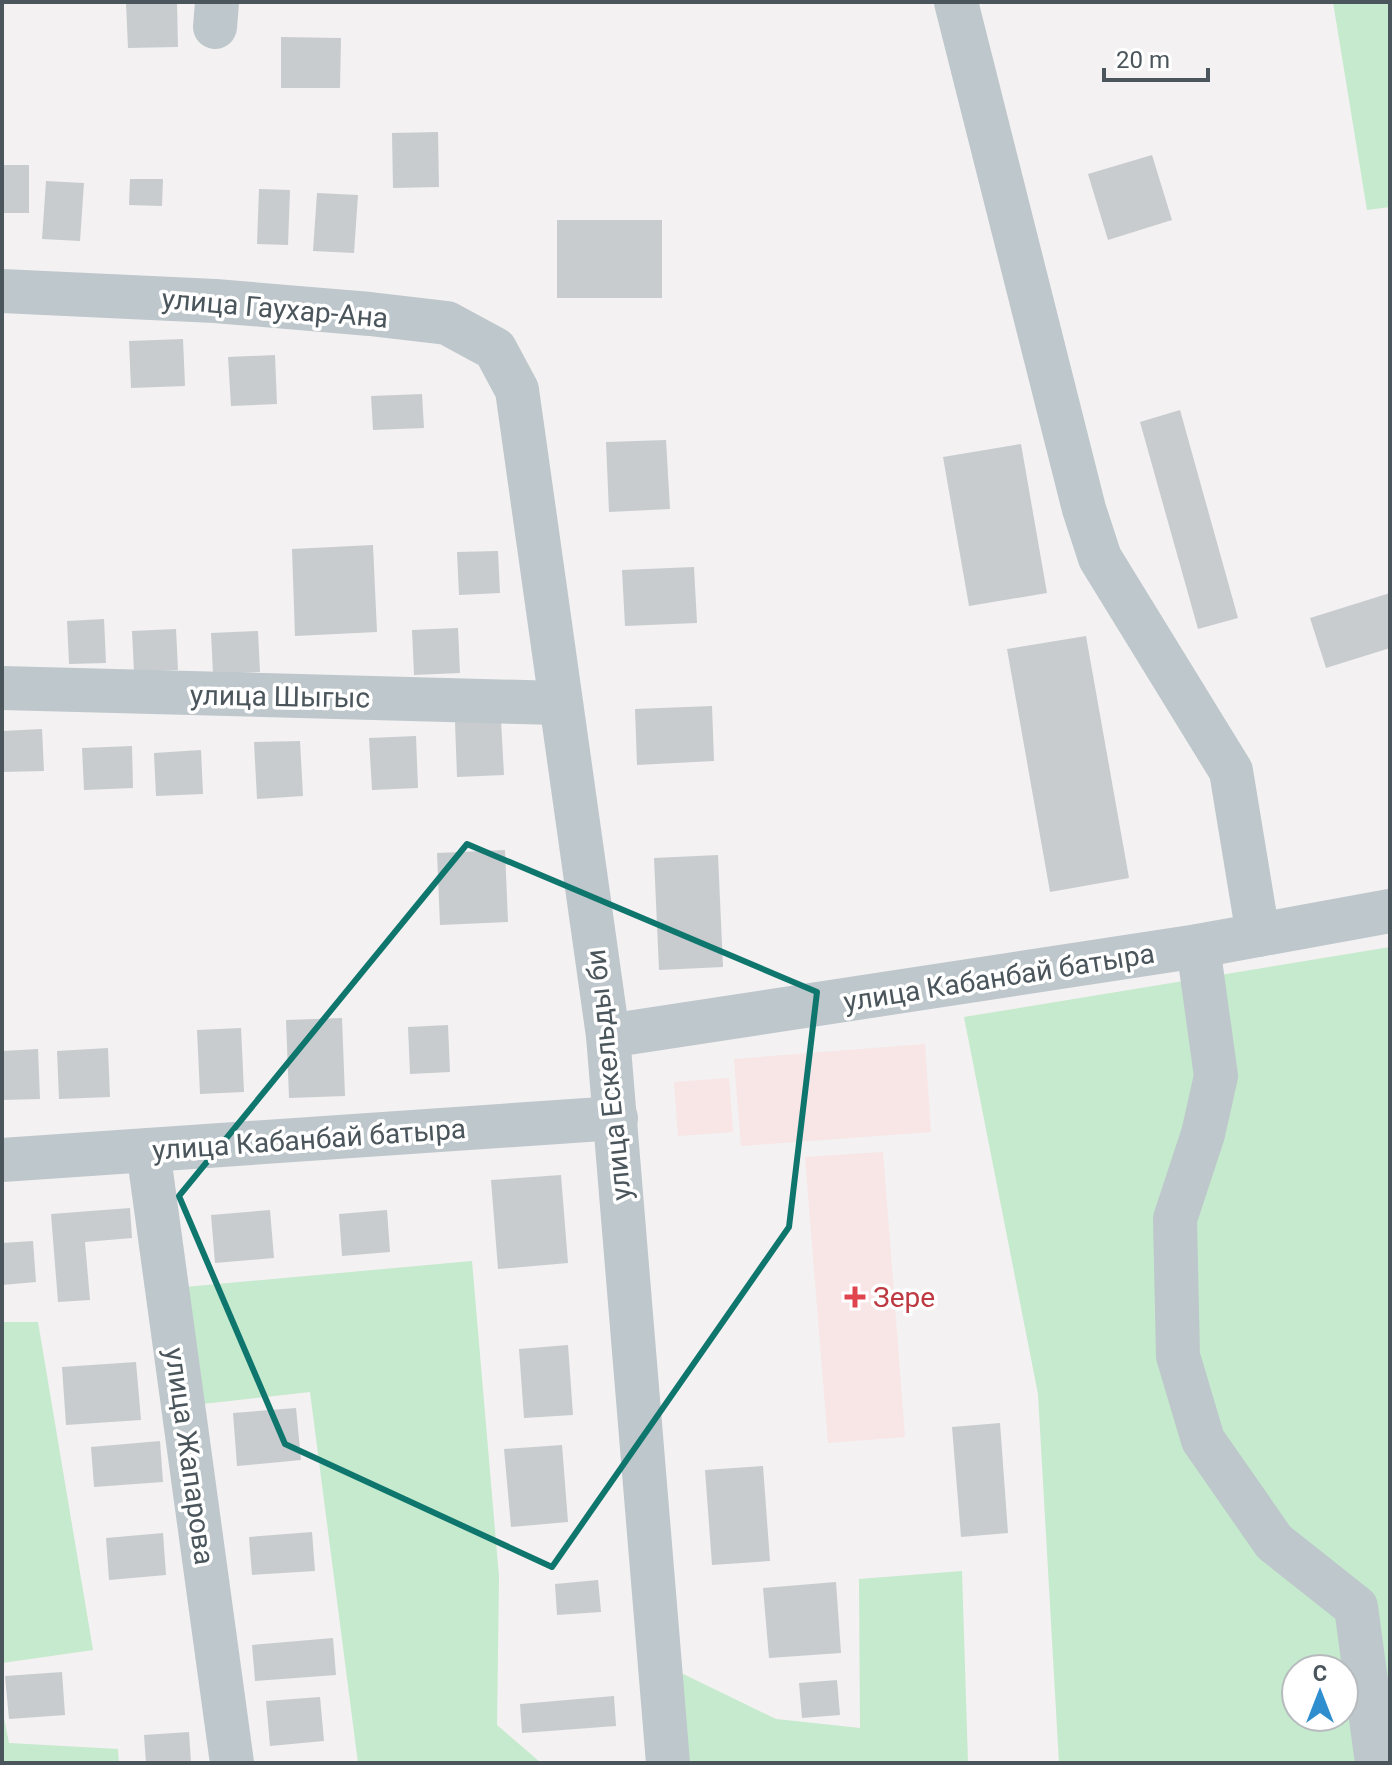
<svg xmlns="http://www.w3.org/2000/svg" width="1392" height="1765" font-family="Roboto,sans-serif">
	<rect width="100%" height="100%" fill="#f3f1f1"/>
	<g fill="#f8e5e6">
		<path d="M 925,1044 L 931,1132 L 741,1146 L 734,1059 Z"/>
		<path d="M 729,1078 L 733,1132 L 678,1136 L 674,1082 Z"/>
		<path d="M 883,1152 L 905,1437 L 828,1443 L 805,1157 Z"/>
	</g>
	<g fill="#c5eacd" fill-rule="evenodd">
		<path d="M 1333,2 L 1390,2 L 1390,207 L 1367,210 Z"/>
		<path d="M 1390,947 L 1390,1763 L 1059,1763 L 1038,1394 L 964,1017 ZM 1296,1669 L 1344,1669 L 1344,1717 L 1296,1717 Z"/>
		<path d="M 472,1261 L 499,1577 L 497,1725 L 541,1763 L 358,1763 L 310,1392 L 203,1404 L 185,1287 Z"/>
		<path d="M 2,1322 L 38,1322 L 93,1650 L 2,1663 Z"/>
		<path d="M 962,1571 L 968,1763 L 684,1763 L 677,1671 L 776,1719 L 860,1728 L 859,1579 Z"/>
		<path d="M 2,1708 L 9,1743 L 118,1749 L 119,1763 L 2,1763 Z"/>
	</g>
	<g fill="#c8cccf">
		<path d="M 177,2 L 178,47 L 128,48 L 126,3 Z"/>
		<path d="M 281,37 L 341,38 L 340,88 L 281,88 Z"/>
		<path d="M 438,132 L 439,187 L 393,188 L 392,133 Z"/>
		<path d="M 1152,155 L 1172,220 L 1108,240 L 1088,174 Z"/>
		<rect x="2" y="165" width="27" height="48"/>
		<path d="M 130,179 L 163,179 L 162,206 L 129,205 Z"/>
		<path d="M 46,181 L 84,183 L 80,241 L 42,239 Z"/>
		<path d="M 259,189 L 290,190 L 288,245 L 257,244 Z"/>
		<path d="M 317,193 L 358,195 L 354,253 L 313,251 Z"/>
		<rect x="557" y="220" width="105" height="78"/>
		<path d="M 183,339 L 185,386 L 131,388 L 129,341 Z"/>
		<path d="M 275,355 L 277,404 L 231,406 L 228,357 Z"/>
		<path d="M 422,394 L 424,428 L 373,430 L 371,396 Z"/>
		<path d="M 1180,410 L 1238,618 L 1198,629 L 1140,422 Z"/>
		<path d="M 666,440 L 670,509 L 609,512 L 606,442 Z"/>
		<path d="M 1021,444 L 1047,593 L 969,606 L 943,457 Z"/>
		<path d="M 373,545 L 377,632 L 295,636 L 292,549 Z"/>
		<path d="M 498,551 L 500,593 L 459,595 L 457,552 Z"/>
		<path d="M 694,567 L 697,623 L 625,626 L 622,570 Z"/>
		<path d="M 1390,593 L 1390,648 L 1326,668 L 1310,618 Z"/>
		<path d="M 104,619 L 106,663 L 69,664 L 67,621 Z"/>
		<path d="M 458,628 L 460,673 L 414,675 L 412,630 Z"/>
		<path d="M 176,629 L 178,670 L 134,672 L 132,631 Z"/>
		<path d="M 258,631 L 260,672 L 213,674 L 211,633 Z"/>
		<path d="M 1086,636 L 1129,878 L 1050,892 L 1007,649 Z"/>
		<path d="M 712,706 L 714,761 L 637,765 L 635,709 Z"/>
		<path d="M 501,720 L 504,775 L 457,777 L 455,722 Z"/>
		<path d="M 42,729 L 44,771 L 2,772 L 2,731 Z"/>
		<path d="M 416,736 L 418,788 L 372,790 L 369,738 Z"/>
		<path d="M 300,741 L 303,796 L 257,799 L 254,742 Z"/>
		<path d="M 132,746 L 133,788 L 84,790 L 82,748 Z"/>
		<path d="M 201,750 L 203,794 L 156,796 L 154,753 Z"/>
		<path d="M 505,850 L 508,922 L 440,925 L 437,853 Z"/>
		<path d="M 718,855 L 723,967 L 659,970 L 654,858 Z"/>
		<path d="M 342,1018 L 345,1096 L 289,1098 L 286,1020 Z"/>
		<path d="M 448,1025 L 450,1072 L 410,1074 L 408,1027 Z"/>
		<path d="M 241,1028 L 244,1092 L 200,1094 L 197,1030 Z"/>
		<path d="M 108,1048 L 110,1097 L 59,1099 L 57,1051 Z"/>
		<path d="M 38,1049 L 40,1099 L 2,1100 L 2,1051 Z"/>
		<path d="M 561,1175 L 568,1263 L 498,1269 L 491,1180 Z"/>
		<path d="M 130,1208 L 132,1238 L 85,1242 L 90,1300 L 58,1302 L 51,1214 Z"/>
		<path d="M 270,1210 L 274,1258 L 215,1263 L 211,1215 Z"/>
		<path d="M 387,1210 L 390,1252 L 342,1256 L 339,1214 Z"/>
		<path d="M 33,1241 L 36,1282 L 2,1285 L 2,1243 Z"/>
		<path d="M 568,1345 L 573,1415 L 524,1418 L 519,1349 Z"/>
		<path d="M 136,1362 L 141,1420 L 66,1425 L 62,1367 Z"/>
		<path d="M 296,1408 L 301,1460 L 237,1466 L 233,1413 Z"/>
		<path d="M 1000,1423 L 1008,1533 L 961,1537 L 952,1427 Z"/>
		<path d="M 160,1441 L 163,1482 L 94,1487 L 91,1447 Z"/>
		<path d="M 562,1445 L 568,1522 L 511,1527 L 504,1449 Z"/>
		<path d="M 763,1466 L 770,1561 L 712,1565 L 705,1470 Z"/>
		<path d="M 312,1532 L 315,1571 L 252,1575 L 249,1537 Z"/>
		<path d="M 163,1533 L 166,1575 L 109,1580 L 106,1538 Z"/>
		<path d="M 598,1580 L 601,1612 L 557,1615 L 555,1584 Z"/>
		<path d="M 836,1582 L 841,1653 L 769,1658 L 763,1588 Z"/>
		<path d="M 333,1638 L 336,1675 L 255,1681 L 252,1645 Z"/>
		<path d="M 62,1672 L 65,1715 L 9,1719 L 5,1676 Z"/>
		<path d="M 837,1680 L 840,1715 L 802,1718 L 799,1683 Z"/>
		<path d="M 614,1696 L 616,1726 L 522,1733 L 520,1704 Z"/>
		<path d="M 320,1697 L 324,1741 L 270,1746 L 266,1701 Z"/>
		<path d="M 189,1732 L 191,1763 L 146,1763 L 144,1735 Z"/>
	</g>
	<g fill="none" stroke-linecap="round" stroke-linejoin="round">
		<g stroke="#bec7cb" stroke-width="44">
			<path d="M 956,2 L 1084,509 L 1100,558 L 1231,771 L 1258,935"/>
			<path d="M 215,27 L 217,2"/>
			<path d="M 2,291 L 215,301 L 370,314 L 447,323 L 495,349 L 517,390 L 608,1036 L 668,1763"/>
			<path d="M 2,688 L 559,703"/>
			<path d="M 1198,946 L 1216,1076 L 1203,1134 L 1175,1219 L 1178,1356 L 1203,1440 L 1274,1542 L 1356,1607 L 1377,1763"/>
			<path d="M 608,1036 L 1198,946 L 1390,911"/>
			<path d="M 148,1150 L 232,1763"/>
			<path d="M 2,1160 L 616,1118"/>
		</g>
	</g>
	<path fill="none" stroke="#0f766e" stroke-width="6" stroke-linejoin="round" d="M 467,844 L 817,992 L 789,1227 L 552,1567 L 285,1444 L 179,1196 Z"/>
	<path fill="#e0444e" stroke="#fff" stroke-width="3" d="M851 1285h8v8h8v8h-8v8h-8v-8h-8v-8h8z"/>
	<g text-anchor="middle" stroke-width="7" stroke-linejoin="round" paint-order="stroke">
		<g font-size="28" fill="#4b565c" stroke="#fff">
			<text transform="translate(275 308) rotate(5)" y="10">улица Гаухар-Ана</text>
			<text transform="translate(280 696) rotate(1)" y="10">улица Шыгыс</text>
			<text transform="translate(999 977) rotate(-9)" y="10">улица Кабанбай батыра</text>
			<text transform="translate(608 1075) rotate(-96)" y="10">улица Ескельды би</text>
			<text transform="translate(309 1139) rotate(-4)" y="10">улица Кабанбай батыра</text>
			<text transform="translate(190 1456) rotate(82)" y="10">улица Жапарова</text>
		</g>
		<g font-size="28" fill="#be3a42" stroke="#fff" text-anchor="start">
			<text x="873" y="1307">Зере</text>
		</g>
	</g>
	<rect width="1392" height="1765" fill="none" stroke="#4b565c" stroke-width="8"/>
	<g transform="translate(1320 1693)"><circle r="38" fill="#ffffff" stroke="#b7bbbe" stroke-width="2"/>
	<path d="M0-6L14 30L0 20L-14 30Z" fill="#2f8ece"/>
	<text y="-12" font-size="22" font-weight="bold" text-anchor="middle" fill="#4b565c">С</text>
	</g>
	<path d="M1104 68v12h104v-12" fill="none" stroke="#4b565c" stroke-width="4"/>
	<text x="1116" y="68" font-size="24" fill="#4b565c" stroke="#ffffff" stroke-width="6" paint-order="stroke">20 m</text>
</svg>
